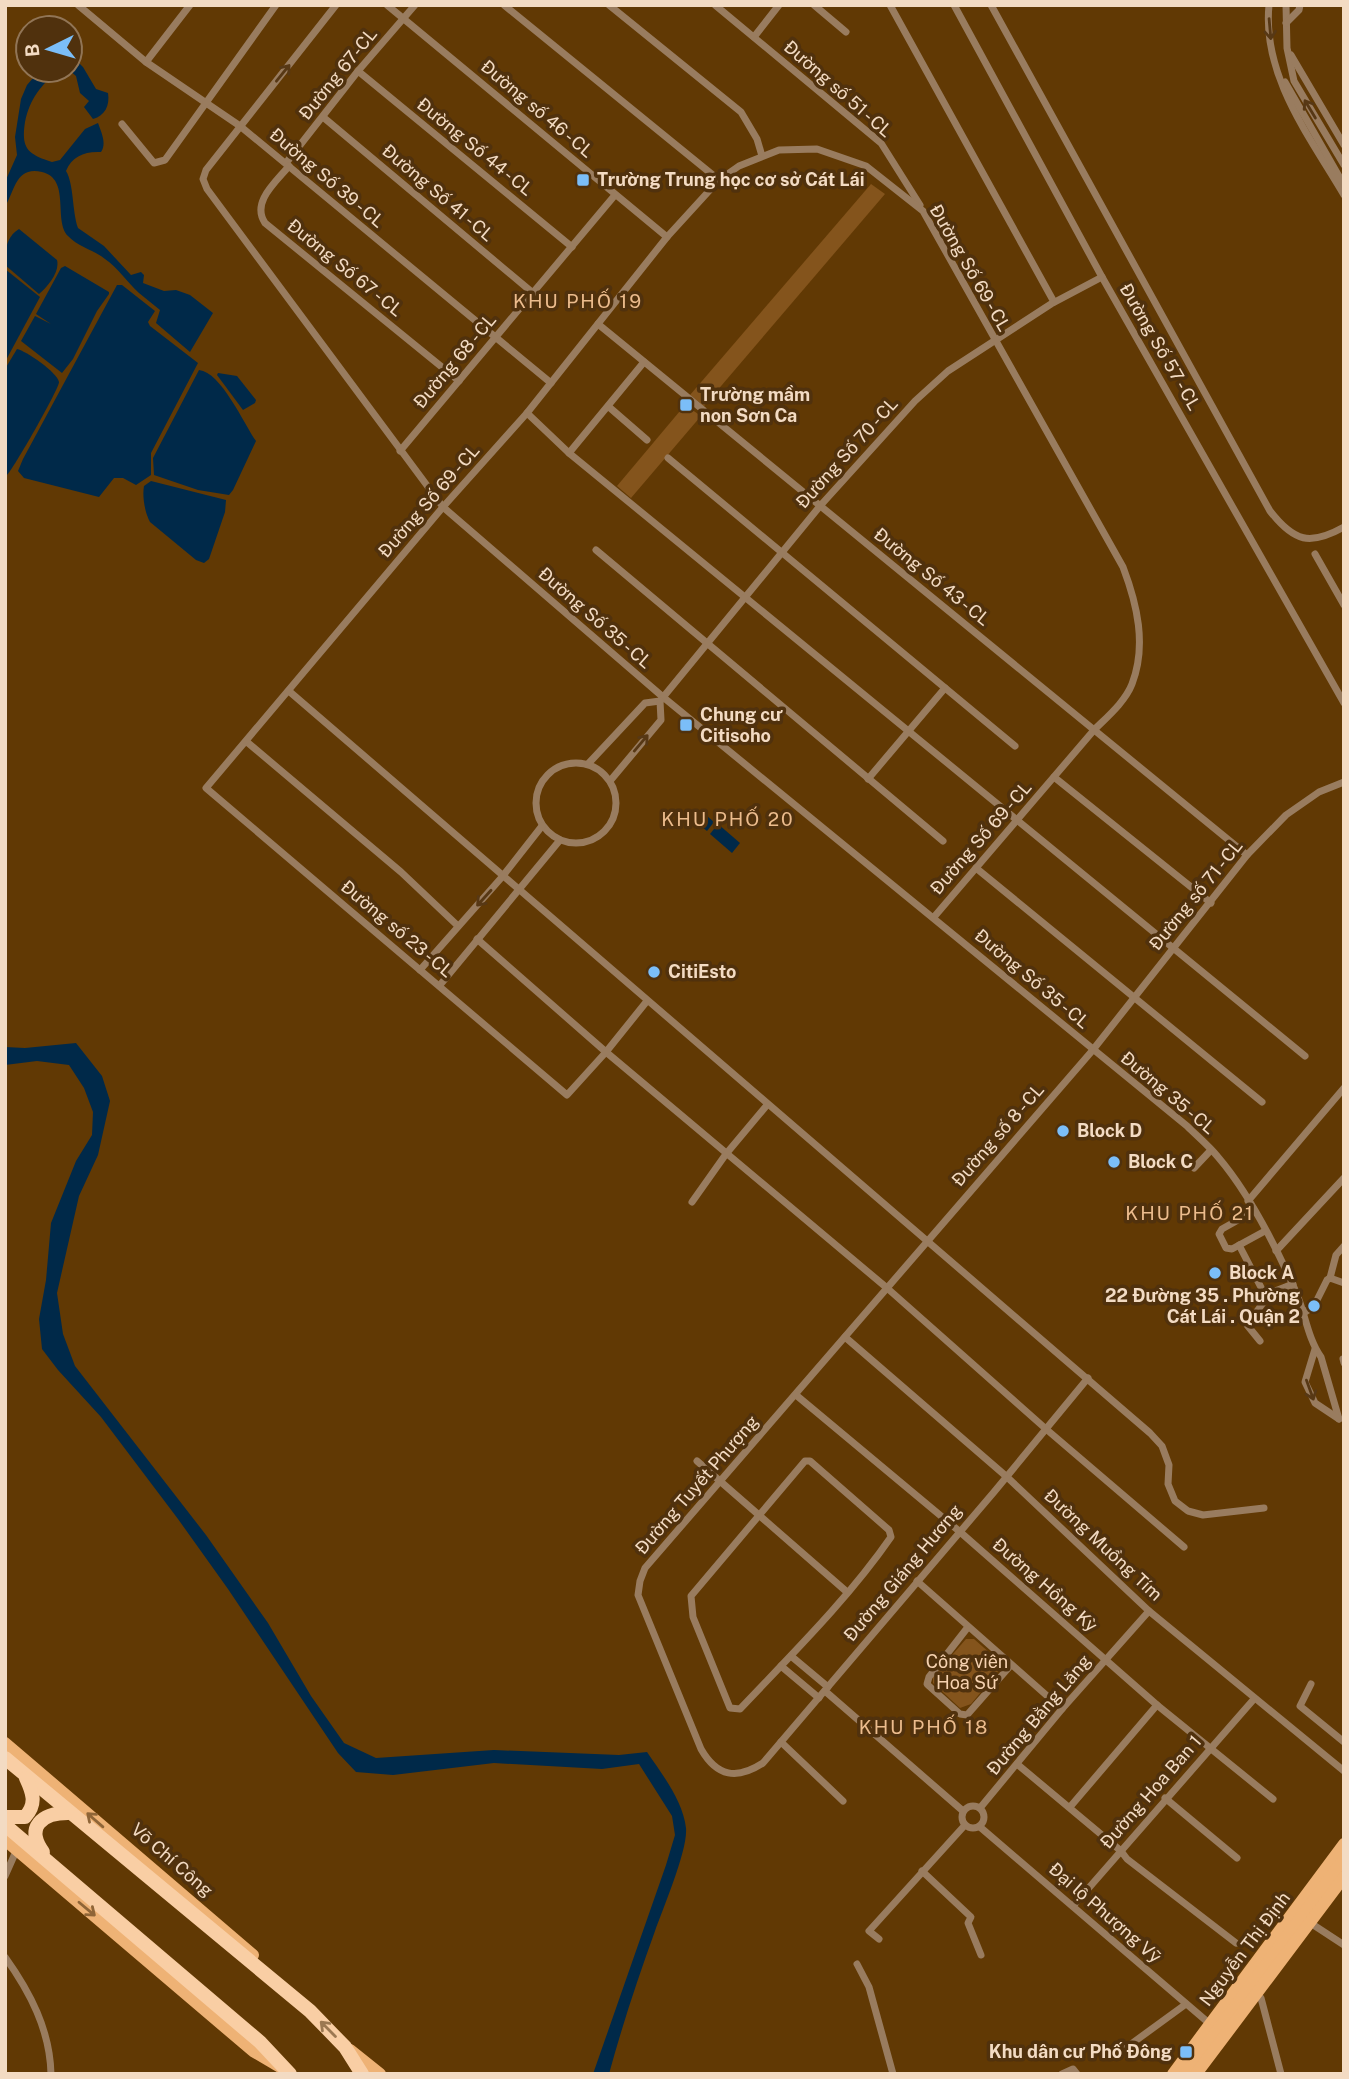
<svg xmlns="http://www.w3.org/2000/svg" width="1349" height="2079" font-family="'Public Sans',sans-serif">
	<rect width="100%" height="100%" fill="#613904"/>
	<g fill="#84541c">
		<path d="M 871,184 L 885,194 L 704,406 L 690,395 Z"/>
		<path d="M 685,405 L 701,416 L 631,498 L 617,486 Z"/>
		<path d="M 966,1639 L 974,1639 L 999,1661 L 1000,1669 L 971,1704 L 960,1708 L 933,1683 L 933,1677 Z"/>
	</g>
	<g fill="#002949">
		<path d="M 70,54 L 83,67 L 96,89 L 108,93 C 110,105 105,116 93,119 L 84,107 L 89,101 L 80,93 L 76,76 L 69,70 Z"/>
		<path d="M 40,70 L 58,70 C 41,86 30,98 25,122 C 21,148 27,154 52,162 L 60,160 L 85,129 L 98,123 C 101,132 107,143 101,152 C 85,151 72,156 66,171 C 74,184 72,211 78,228 L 104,246 L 131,275 L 141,272 L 144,275 L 143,283 L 164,291 L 176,290 L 190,295 L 213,313 L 190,352 L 156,323 L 160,310 C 153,304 146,299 139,293 C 127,282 118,268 105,259 C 94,250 78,247 68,236 C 53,220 71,179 42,172 C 16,166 15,190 5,207 L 5,182 L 17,155 L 15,137 L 21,99 L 27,85 Z"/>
		<path d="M 19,229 L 57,260 C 60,272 48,286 39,294 L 5,265 C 5,250 6,237 19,229 Z"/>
		<path d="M 65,266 L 109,292 L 109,294 L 97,311 L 73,359 L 62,373 L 21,341 L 35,316 L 51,324 L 36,314 L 61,268 Z"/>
		<path d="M 5,269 L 40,297 L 5,362 Z"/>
		<path d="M 117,285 L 122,285 L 155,311 L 148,322 L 150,326 L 198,363 L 151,453 L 151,475 L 136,485 L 123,478 L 114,478 L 99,497 L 24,478 L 18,471 L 23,459 Z"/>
		<path d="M 17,349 C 26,351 57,372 59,382 C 60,387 13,470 6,476 L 5,369 Z"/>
		<path d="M 199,370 C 221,372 244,424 256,441 L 233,490 L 229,495 L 198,490 L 154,475 L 153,458 Z"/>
		<path d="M 218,373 L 237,376 L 256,400 L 255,403 L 243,410 L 217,375 Z"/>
		<path d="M 151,481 L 226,500 L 225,512 L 209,559 L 204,563 L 196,560 L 150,522 C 145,513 142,497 144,486 Z"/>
		<path d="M 700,810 L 714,822 L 707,831 L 692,819 Z"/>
		<path d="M 718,824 L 740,843 L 732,853 L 710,834 Z"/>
		<path d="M 76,1043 L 102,1076 L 110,1101 L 98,1155 L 79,1196 L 57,1293 L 63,1334 L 75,1366 L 206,1535 L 268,1623 L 311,1696 L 344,1743 L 376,1758 L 494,1750 L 619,1755 L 647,1752 C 662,1774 683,1801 686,1828 C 688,1850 663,1908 655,1931 C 638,1978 622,2026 609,2074 L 593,2074 L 666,1865 L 675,1835 L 672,1816 L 639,1764 L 602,1769 L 494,1763 L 393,1775 L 356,1772 L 338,1753 L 228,1589 L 178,1519 L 101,1417 L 58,1370 L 42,1349 L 39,1319 L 46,1280 L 51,1223 L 76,1161 L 92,1135 L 93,1112 L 84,1088 L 69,1065 L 37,1061 L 5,1065 L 5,1047 L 25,1048 Z"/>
	</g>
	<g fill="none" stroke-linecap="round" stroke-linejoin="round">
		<g stroke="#997c5f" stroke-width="7">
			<path d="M 78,5 L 146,62 L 240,126 L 551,383"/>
			<path d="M 336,5 L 206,170 L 203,179 L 207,189 L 443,507 L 663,697 L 1187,1126 C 1197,1136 1209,1146 1218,1157 C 1248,1192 1277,1249 1296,1292 C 1305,1313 1308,1339 1321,1357 L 1339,1419"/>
			<path d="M 387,5 L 667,237"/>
			<path d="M 504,5 L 719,180"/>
			<path d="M 609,5 L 741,112 L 757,139 L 762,156"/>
			<path d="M 715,5 L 881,143 L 920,205"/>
			<path d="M 814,5 L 846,32"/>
			<path d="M 890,5 L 1054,302"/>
			<path d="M 954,5 L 1102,277 L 1344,703"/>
			<path d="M 991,5 L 1270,511 C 1294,542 1310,546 1344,527"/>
			<path d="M 1269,5 C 1262,76 1310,137 1344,195"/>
			<path d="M 1286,5 L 1287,48 L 1294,81 L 1344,165"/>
			<path d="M 1286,23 L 1299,10 L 1300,5"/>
			<path d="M 754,37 L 779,5"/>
			<path d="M 1291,55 L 1344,145"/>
			<path d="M 146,62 L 190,5"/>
			<path d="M 358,71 L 572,247"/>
			<path d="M 1285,82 L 1344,185"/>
			<path d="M 323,117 L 533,293"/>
			<path d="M 122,124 L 154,163 L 165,160 L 276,5"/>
			<path d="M 286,163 L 358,71 L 415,5"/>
			<path d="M 289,166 C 276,182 251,202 265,223 L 459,381"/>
			<path d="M 598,324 L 1247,855"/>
			<path d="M 609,407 L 647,440"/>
			<path d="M 527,413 L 569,453 L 1305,1056"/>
			<path d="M 400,451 L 615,195"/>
			<path d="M 569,453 L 644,362"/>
			<path d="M 668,458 L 1015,746"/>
			<path d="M 596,550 L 943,841"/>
			<path d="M 1315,554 L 1344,605"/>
			<path d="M 290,692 L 1150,1433 L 1162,1446 L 1169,1465 L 1168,1484 L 1175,1501 L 1188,1511 L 1203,1515 L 1264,1508"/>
			<path d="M 247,742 L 401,872 L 458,926"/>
			<circle cx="576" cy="803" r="40"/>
			<path d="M 588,764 L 645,703 L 660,701 L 820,506 L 915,401 L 948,371 L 1051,304 L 1102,277"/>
			<path d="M 1054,777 L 1211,903"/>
			<path d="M 868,779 L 945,688"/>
			<path d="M 610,781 L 661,720 L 660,701"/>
			<path d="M 976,868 L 1262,1102"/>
			<path d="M 477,939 L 606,1052 L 887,1288 L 1046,1429 L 1184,1547"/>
			<path d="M 420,970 L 502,877 L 542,826"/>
			<path d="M 440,985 L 560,840"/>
			<path d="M 647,1001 L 606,1052 L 567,1095 L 206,788 L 443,507 L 527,413 L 667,237 L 719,180 L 739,166 L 779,150 L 817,149 L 866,166 L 923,211 L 1123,567 C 1137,604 1147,645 1132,684 C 1125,702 1107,717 1094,730 L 934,917"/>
			<path d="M 1194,1168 L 1211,1150"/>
			<path d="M 1248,1201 L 1344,1088"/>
			<path d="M 692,1202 L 726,1154 L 767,1105"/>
			<path d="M 1254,1211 L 1222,1229 L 1219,1234 L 1226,1248 L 1232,1249 L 1265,1231"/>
			<path d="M 1239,1245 L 1265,1295 L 1293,1284"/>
			<path d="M 1276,1251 L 1344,1178"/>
			<path d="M 1330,1278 L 1336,1255 L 1344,1246"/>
			<path d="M 1305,1312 L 1314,1306 L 1327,1280 L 1330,1278 L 1344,1283"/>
			<path d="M 845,1337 L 1007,1477 L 1149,1611 L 1344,1771"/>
			<path d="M 1260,1341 L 1247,1325 L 1268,1296"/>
			<path d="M 1315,1349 L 1305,1382 L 1315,1403 L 1339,1419"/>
			<path d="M 1343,1359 L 1344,1363"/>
			<path d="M 1088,1378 L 994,1492 L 763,1763 C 737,1780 717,1777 701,1749 L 638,1595 L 640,1581 L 645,1568 L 1092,1051 L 1247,855 L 1286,815 L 1319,792 L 1344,782"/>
			<path d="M 796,1395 L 959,1531 L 1157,1705 L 1273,1799"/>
			<path d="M 697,1461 L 847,1592"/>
			<path d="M 805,1461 L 810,1461 L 889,1530 L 891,1537 C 848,1599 792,1654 740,1709 L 730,1708 L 693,1617 L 691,1596 Z"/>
			<path d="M 917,1581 L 1062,1709"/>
			<path d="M 968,1627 L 929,1677 L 927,1684 L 929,1686 L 960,1714 L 967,1715 L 1011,1665"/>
			<path d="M 791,1656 L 828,1687"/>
			<path d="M 781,1666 L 819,1698"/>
			<path d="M 1311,1684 L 1300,1706 L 1344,1742"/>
			<path d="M 825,1691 L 963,1811"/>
			<path d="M 781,1742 L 843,1801"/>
			<path d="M 1017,1764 L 1121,1851 L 1127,1859 L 1236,1943"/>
			<path d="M 1165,1798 L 1237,1858"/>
			<circle cx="973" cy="1817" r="11"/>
			<path d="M 1070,1807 L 1157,1705"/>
			<path d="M 980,1808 L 1062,1709 L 1149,1611"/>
			<path d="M 980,1827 L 1210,2024"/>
			<path d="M 922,1871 L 971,1917 L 968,1923 L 981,1955"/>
			<path d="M 5,1876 L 17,1849"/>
			<path d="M 1073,1906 L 1254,1699"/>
			<path d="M 1315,1926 L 1344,1945"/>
			<path d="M 879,1939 L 869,1931 L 965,1825"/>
			<path d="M 5,1957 C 30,1992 50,2030 51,2074"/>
			<path d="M 857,1964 L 869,1987 L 893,2074"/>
			<path d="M 1261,1998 L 1281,2074"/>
			<path d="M 1127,2047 L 1186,2004"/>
			<path d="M 1062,2074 L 1073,2069 L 1077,2074"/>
		</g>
		<g stroke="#eeb275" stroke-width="12">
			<path d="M 5,1743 L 253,1955"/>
			<path d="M 5,1840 L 253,2051 L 282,2068"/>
			<path d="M 350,2050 L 380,2074"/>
			<path d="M 1173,2074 L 1344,1844"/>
			<path d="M 1185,2074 L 1344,1859"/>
			<path d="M 1196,2074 L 1344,1877"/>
		</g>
		<g stroke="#f9cea4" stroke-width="14">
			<path d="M 5,1758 L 310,2011 L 345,2047 L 362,2074"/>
			<path d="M 5,1817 L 25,1817 C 37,1804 33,1793 26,1778"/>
			<path d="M 5,1825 L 260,2042 L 290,2074"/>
			<path d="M 43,1852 C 25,1827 42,1813 68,1813"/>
		</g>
	</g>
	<defs><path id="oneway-shaft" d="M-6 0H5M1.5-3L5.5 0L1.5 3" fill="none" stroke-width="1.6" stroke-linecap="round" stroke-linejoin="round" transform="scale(1.75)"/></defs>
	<g stroke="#573815">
		<use href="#oneway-shaft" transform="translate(1270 29) rotate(85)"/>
		<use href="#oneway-shaft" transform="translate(283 73) rotate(-51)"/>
		<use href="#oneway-shaft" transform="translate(1310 109) rotate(-121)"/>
		<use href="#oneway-shaft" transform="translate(641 743) rotate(-50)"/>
		<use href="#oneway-shaft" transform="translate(484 898) rotate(132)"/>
		<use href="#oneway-shaft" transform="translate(1310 1390) rotate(70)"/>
	</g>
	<g stroke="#8f6537">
		<use href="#oneway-shaft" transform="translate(95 1820) rotate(-139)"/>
		<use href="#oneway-shaft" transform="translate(87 1909) rotate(40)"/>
	</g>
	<use stroke="#9c7851" href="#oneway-shaft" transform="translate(328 2029) rotate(-135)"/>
	<g fill="#7bbef8" stroke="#50310d" stroke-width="2.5">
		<rect x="576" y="173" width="14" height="14" rx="3.5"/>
		<rect x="679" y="398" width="14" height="14" rx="3.5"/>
		<rect x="679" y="718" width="14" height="14" rx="3.5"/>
		<circle cx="654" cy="972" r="7"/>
		<circle cx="1063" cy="1131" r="7"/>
		<circle cx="1114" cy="1162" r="7"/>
		<circle cx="1215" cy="1273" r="7"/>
		<circle cx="1314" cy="1306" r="7"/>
		<rect x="1179" y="2045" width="14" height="14" rx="3.5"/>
	</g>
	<g text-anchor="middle" stroke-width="7" stroke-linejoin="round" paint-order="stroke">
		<g font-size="18" fill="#f3dbc3" stroke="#50310d">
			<text transform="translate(338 74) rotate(-51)" y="6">Đường 67-CL</text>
			<text transform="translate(838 89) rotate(41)" y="6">Đường số 51 - CL</text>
			<text transform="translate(537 109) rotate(40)" y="6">Đường số 46 - CL</text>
			<text transform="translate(475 147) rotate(39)" y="6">Đường Số 44 - CL</text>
			<text transform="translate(327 178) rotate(40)" y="6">Đường Số 39 - CL</text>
			<text transform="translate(438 193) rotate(40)" y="6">Đường Số 41 - CL</text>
			<text transform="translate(345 268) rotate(39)" y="6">Đường Số 67 - CL</text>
			<text transform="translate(970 268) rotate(60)" y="6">Đường Số 69 - CL</text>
			<text transform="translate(1160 347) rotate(60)" y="6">Đường Số 57 - CL</text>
			<text transform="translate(455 361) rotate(-50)" y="6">Đường 68 - CL</text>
			<text transform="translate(847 453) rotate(-48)" y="6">Đường Số 70 - CL</text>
			<text transform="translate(429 501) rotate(-49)" y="6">Đường Số 69 - CL</text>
			<text transform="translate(932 577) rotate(39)" y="6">Đường Số 43 - CL</text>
			<text transform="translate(595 618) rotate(41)" y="6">Đường Số 35 - CL</text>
			<text transform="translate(981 838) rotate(-49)" y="6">Đường Số 69 - CL</text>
			<text transform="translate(1196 895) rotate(-51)" y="6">Đường số 71 - CL</text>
			<text transform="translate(397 929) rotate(40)" y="6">Đường số 23 - CL</text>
			<text transform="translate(1032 979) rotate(40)" y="6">Đường Số 35 - CL</text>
			<text transform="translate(1168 1093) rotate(40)" y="6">Đường 35 - CL</text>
			<text transform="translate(998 1135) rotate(-49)" y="6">Đường số 8 - CL</text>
			<text transform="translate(697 1485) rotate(-49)" y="6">Đường Tuyết Phượng</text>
			<text transform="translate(1103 1545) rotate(43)" y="6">Đường Muồng Tím</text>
			<text transform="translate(903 1573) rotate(-50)" y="6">Đường Giáng Hương</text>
			<text transform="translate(1045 1585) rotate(41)" y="6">Đường Hồng Kỳ</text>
			<text transform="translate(1039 1715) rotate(-50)" y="6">Đường Bằng Lăng</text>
			<text transform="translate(1151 1792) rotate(-49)" y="6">Đường Hoa Ban 1</text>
			<text transform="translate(172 1860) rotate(41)" y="6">Võ Chí Công</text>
			<text transform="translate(1105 1913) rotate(41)" y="6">Đại lộ Phượng Vỹ</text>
			<text transform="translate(1245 1949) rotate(-53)" y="6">Nguyễn Thị Định</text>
		</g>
		<g font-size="18" font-weight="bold" fill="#f3dbc3" stroke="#50310d" text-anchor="start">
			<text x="597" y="186">Trường Trung học cơ sở Cát Lái</text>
			<text x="700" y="401">Trường mầm<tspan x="700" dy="21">non Sơn Ca</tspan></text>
			<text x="700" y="721">Chung cư<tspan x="700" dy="21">Citisoho</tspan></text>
			<text x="668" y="978">CitiEsto</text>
			<text x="1077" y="1137">Block D</text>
			<text x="1128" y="1168">Block C</text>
			<text x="1229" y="1279">Block A</text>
			<text x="1300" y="1302" text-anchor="end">22 Đường 35 . Phường<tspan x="1300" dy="21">Cát Lái . Quận 2</tspan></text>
			<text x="1172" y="2058" text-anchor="end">Khu dân cư Phố Đông</text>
		</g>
		<g font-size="18" fill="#f6d2b0" stroke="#50310d">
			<text x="967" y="1668">Công viên<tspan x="967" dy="21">Hoa Sứ</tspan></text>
		</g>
		<g font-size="19" letter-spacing="2" fill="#ecbc8d" stroke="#50310d">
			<text x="578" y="308">KHU PHỐ 19</text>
			<text x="728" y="826">KHU PHỐ 20</text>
			<text x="1190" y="1220">KHU PHỐ 21</text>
			<text x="924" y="1734">KHU PHỐ 18</text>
		</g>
	</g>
	<rect width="1349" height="2079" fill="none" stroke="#f3dbc3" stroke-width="14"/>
	<g transform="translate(49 49) rotate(265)"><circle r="33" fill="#50310d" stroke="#917556" stroke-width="2"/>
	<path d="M0-5L12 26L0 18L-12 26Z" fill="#7bbef8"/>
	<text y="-10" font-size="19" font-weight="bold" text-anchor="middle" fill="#f3dbc3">B</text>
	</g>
</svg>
